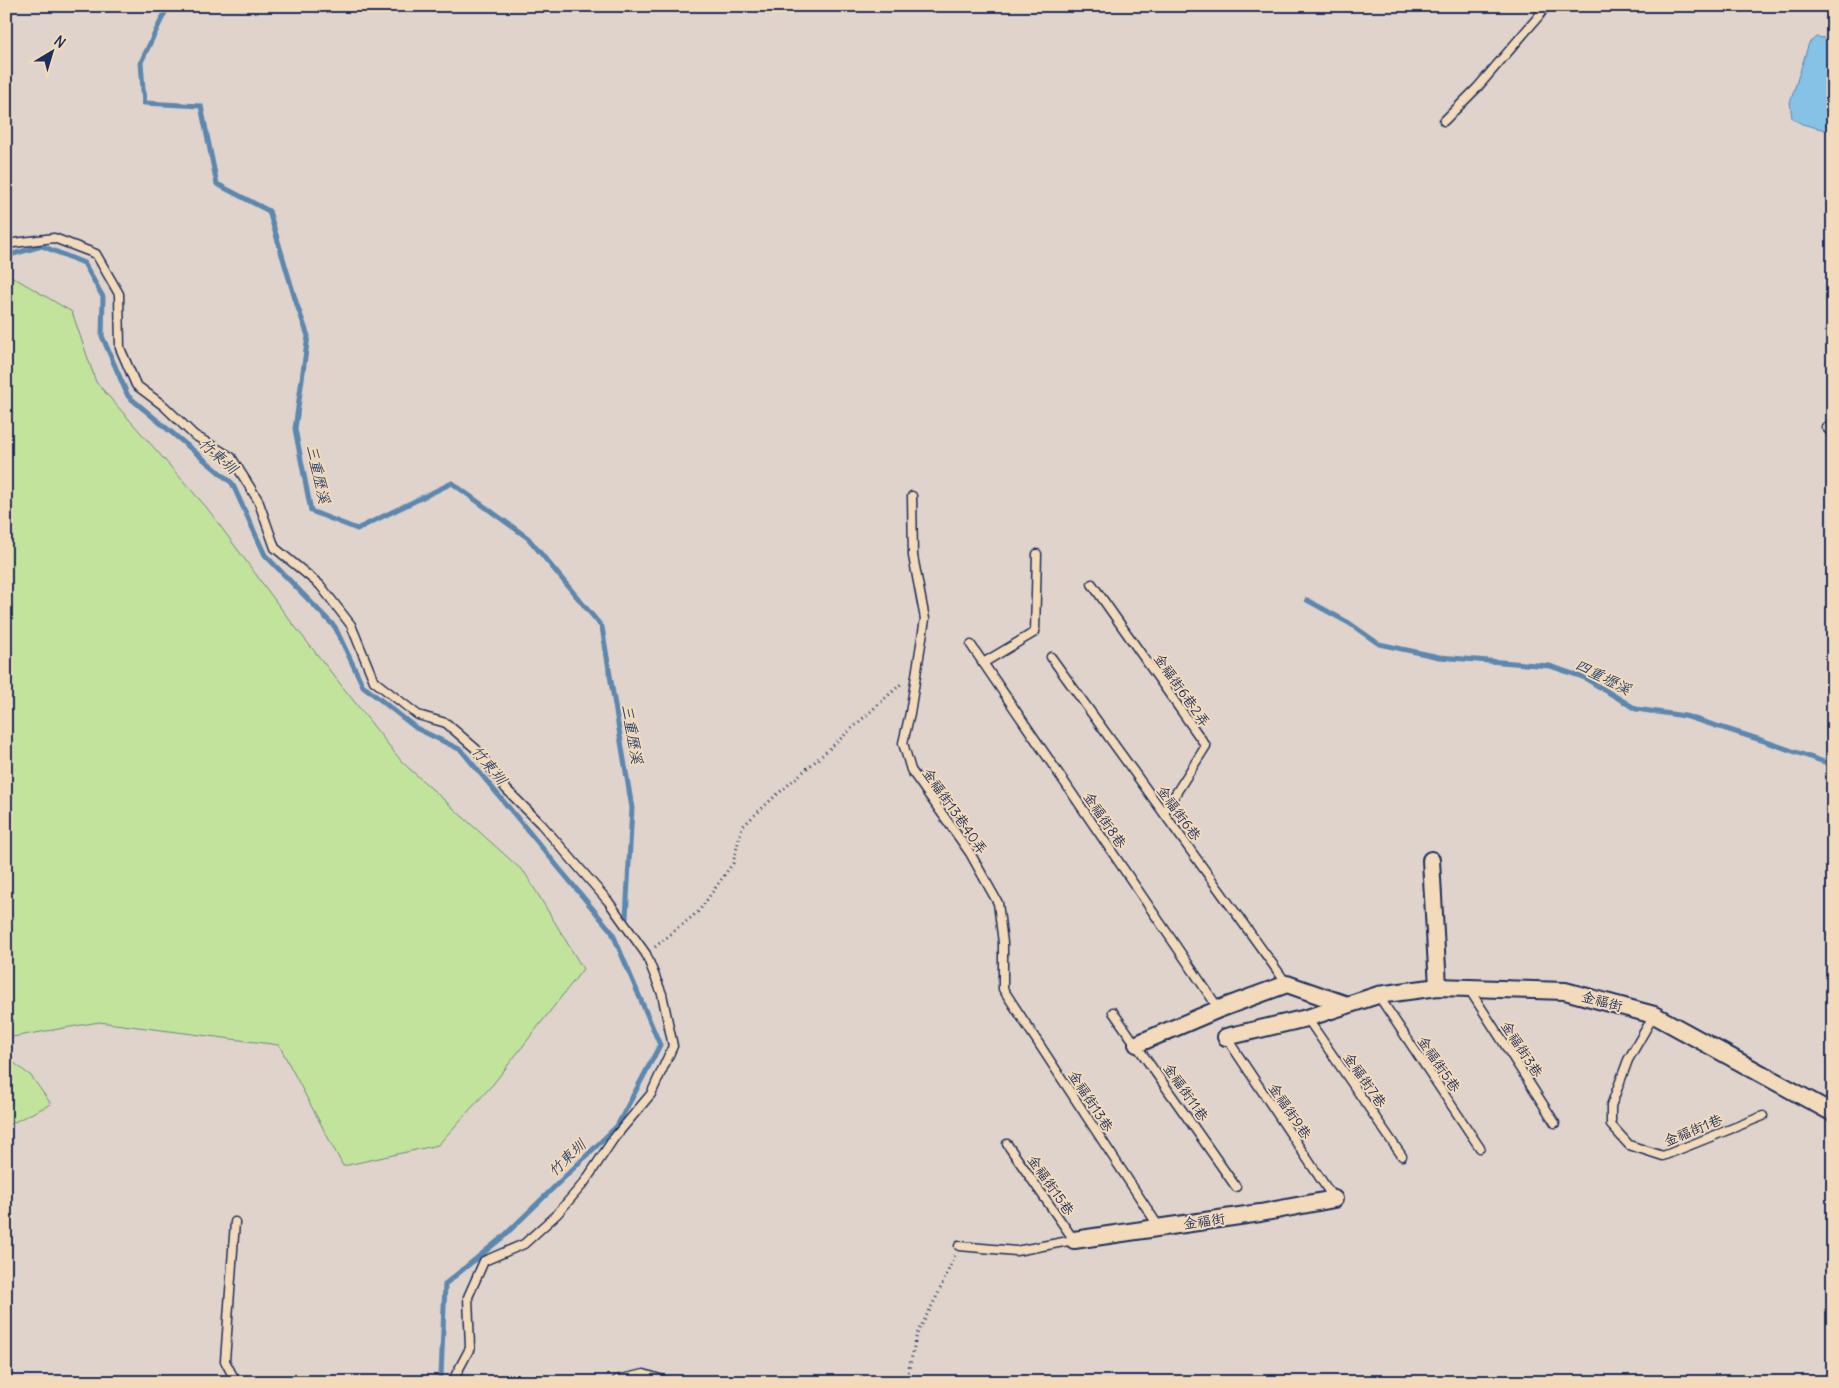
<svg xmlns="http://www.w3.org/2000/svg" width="1839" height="1388" font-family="Delius,'LXGW WenKai TC',sans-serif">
	<rect width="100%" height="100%" fill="#dfd3cb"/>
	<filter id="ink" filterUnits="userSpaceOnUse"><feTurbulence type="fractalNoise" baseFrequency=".02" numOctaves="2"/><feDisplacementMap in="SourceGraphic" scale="10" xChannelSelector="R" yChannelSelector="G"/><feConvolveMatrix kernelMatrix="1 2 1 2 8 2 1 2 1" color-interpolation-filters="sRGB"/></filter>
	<g filter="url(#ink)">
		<g fill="#c2e39c" stroke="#6e897d">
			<path d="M 6,273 L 72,312 L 96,382 L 207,508 L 285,614 L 402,762 L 525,873 L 583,969 L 494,1083 L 438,1145 L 343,1166 L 279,1045 L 99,1022 L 6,1038 Z"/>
			<path d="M 6,1057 L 31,1076 L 51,1104 L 6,1126 Z"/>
		</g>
		<path fill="#85c2e5" stroke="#5b87af" d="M 1816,37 L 1824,38 L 1833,43 L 1833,132 L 1802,124 L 1792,118 L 1790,103 L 1809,43 Z"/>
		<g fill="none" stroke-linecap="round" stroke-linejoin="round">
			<g stroke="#5b87af" stroke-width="5">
				<path d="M 168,6 L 141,62 L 144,103 L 201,106 L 217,184 L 269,211 L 296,302 L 308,336 L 295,429 L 311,511 L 357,529 L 452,483 L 528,538 L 602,627 L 632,808 L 626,918"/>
				<path d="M 6,256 L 42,246 L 84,263 L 103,297 L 102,336 L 128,396 L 232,483 L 265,555 L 335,627 L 363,686 L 416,728 L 461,750 L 612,932 L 660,1045 L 617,1126 L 504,1236 L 445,1284 L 441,1375 L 438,1382"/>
				<path d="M 1307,600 L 1349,623 L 1379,644 L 1439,657 L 1550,666 L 1585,678 L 1636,709 L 1685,716 L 1761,740 L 1833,765"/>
			</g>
			<defs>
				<g id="service">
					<path d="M 1444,121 L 1477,88 L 1538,17 L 1546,6"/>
					<path d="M 6,244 L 54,238 L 96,254 L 119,294 L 120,348 L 136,385 L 164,406 L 194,435 L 231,457 L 258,500 L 275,548 L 320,585 L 351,625 L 374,681 L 418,715 L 446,723 L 476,749 L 506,789 L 541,824 L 608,901 L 646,954 L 662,994 L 673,1046 L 651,1094 L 614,1138 L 584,1183 L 557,1214 L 524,1244 L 484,1261 L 468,1297 L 470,1348 L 452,1382"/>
					<path d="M 1826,427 L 1833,434"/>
					<path d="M 912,496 L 913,556 L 925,619 L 910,713 L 903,743 L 911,770 L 970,853 L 998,903 L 1003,943 L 1003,989 L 1159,1227"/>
					<path d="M 1092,584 L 1206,746 L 1164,812"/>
					<path d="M 971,645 L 1219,1009"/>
					<path d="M 1051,657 L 1287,984"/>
					<path d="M 983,663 L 1035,632 L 1037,554"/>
					<path d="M 1469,989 L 1555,1123"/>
					<path d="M 1378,995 L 1480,1148"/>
					<path d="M 1113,1012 L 1236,1187"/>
					<path d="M 1654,1015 L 1628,1060 L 1611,1106 L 1611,1125 L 1629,1145 L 1663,1156 L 1763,1116"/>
					<path d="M 1307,1018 L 1402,1156"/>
					<path d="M 1226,1037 L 1334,1199"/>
					<path d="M 235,1222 L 225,1361 L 236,1382"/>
					<path d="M 959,1246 L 1016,1251 L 1074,1240 L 1007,1144"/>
					<path d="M 616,1382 L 617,1380 L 644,1374 L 666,1381"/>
				</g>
				<g id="minor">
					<path d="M 1431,860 L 1438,987"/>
					<path d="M 1226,1037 L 1307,1018 L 1378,995 L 1438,987 L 1565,991 L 1654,1015 L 1833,1113"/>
					<path d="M 1137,1044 L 1219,1009 L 1287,984 L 1347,1005"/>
					<path d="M 1074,1240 L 1260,1213 L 1334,1199"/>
				</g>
			</defs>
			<use href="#service" stroke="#1b2f5e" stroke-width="11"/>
			<use href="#minor" stroke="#1b2f5e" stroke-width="20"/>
			<g stroke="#1b2f5e" stroke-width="3" stroke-dasharray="1 4" stroke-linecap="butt">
				<path d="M 655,947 L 699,911 L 733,863 L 742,827 L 773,798 L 827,751 L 902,683"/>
				<path d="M 906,1382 L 917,1334 L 938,1294 L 955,1255"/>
			</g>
			<use href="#service" stroke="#f2daba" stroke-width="8"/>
			<use href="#minor" stroke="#f2daba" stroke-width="16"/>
		</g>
	</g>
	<g text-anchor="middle" stroke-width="4" stroke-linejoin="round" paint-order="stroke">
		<g font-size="14" fill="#1b2f5e" stroke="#f2daba">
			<text transform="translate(1182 690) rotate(55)" y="5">金福街6巷2弄</text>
			<text transform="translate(955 811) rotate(55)" y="5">金福街13巷40弄</text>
			<text transform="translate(1179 813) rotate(54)" y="5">金福街6巷</text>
			<text transform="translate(1105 820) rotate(56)" y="5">金福街8巷</text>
			<text transform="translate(1602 1001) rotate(15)" y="5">金福街</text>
			<text transform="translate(1522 1049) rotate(57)" y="5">金福街3巷</text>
			<text transform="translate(1439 1064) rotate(56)" y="5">金福街5巷</text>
			<text transform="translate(1365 1080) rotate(55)" y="5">金福街7巷</text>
			<text transform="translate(1186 1092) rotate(55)" y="5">金福街11巷</text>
			<text transform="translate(1091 1101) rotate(57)" y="5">金福街13巷</text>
			<text transform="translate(1290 1111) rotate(56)" y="5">金福街9巷</text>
			<text transform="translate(1693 1130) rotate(-22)" y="5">金福街1巷</text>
			<text transform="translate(1051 1185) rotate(55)" y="5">金福街15巷</text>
			<text transform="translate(1204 1221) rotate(-8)" y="5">金福街</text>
		</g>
		<g font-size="15" font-style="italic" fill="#2b4572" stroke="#f2daba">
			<text transform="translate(218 456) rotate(41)" y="5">竹東圳</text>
			<text transform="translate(318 474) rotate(77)" y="5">三重歷溪</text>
			<text transform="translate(1603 677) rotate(27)" y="5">四重壢溪</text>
			<text transform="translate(632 734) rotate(80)" y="5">三重歷溪</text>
			<text transform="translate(489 765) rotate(50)" y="5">竹東圳</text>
			<text transform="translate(567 1158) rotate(-44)" y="5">竹東圳</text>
		</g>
	</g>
	<rect width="1839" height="1388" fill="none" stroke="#f2daba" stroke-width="25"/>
	<rect x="12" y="12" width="1814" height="1363" fill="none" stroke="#1b2f5e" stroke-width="2" filter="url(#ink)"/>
	<g transform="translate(52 52) rotate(38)" stroke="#f2daba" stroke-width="4" paint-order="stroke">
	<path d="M0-4L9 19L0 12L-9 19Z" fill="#1b2f5e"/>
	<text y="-8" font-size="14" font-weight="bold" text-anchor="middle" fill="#1b2f5e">N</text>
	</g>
</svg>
